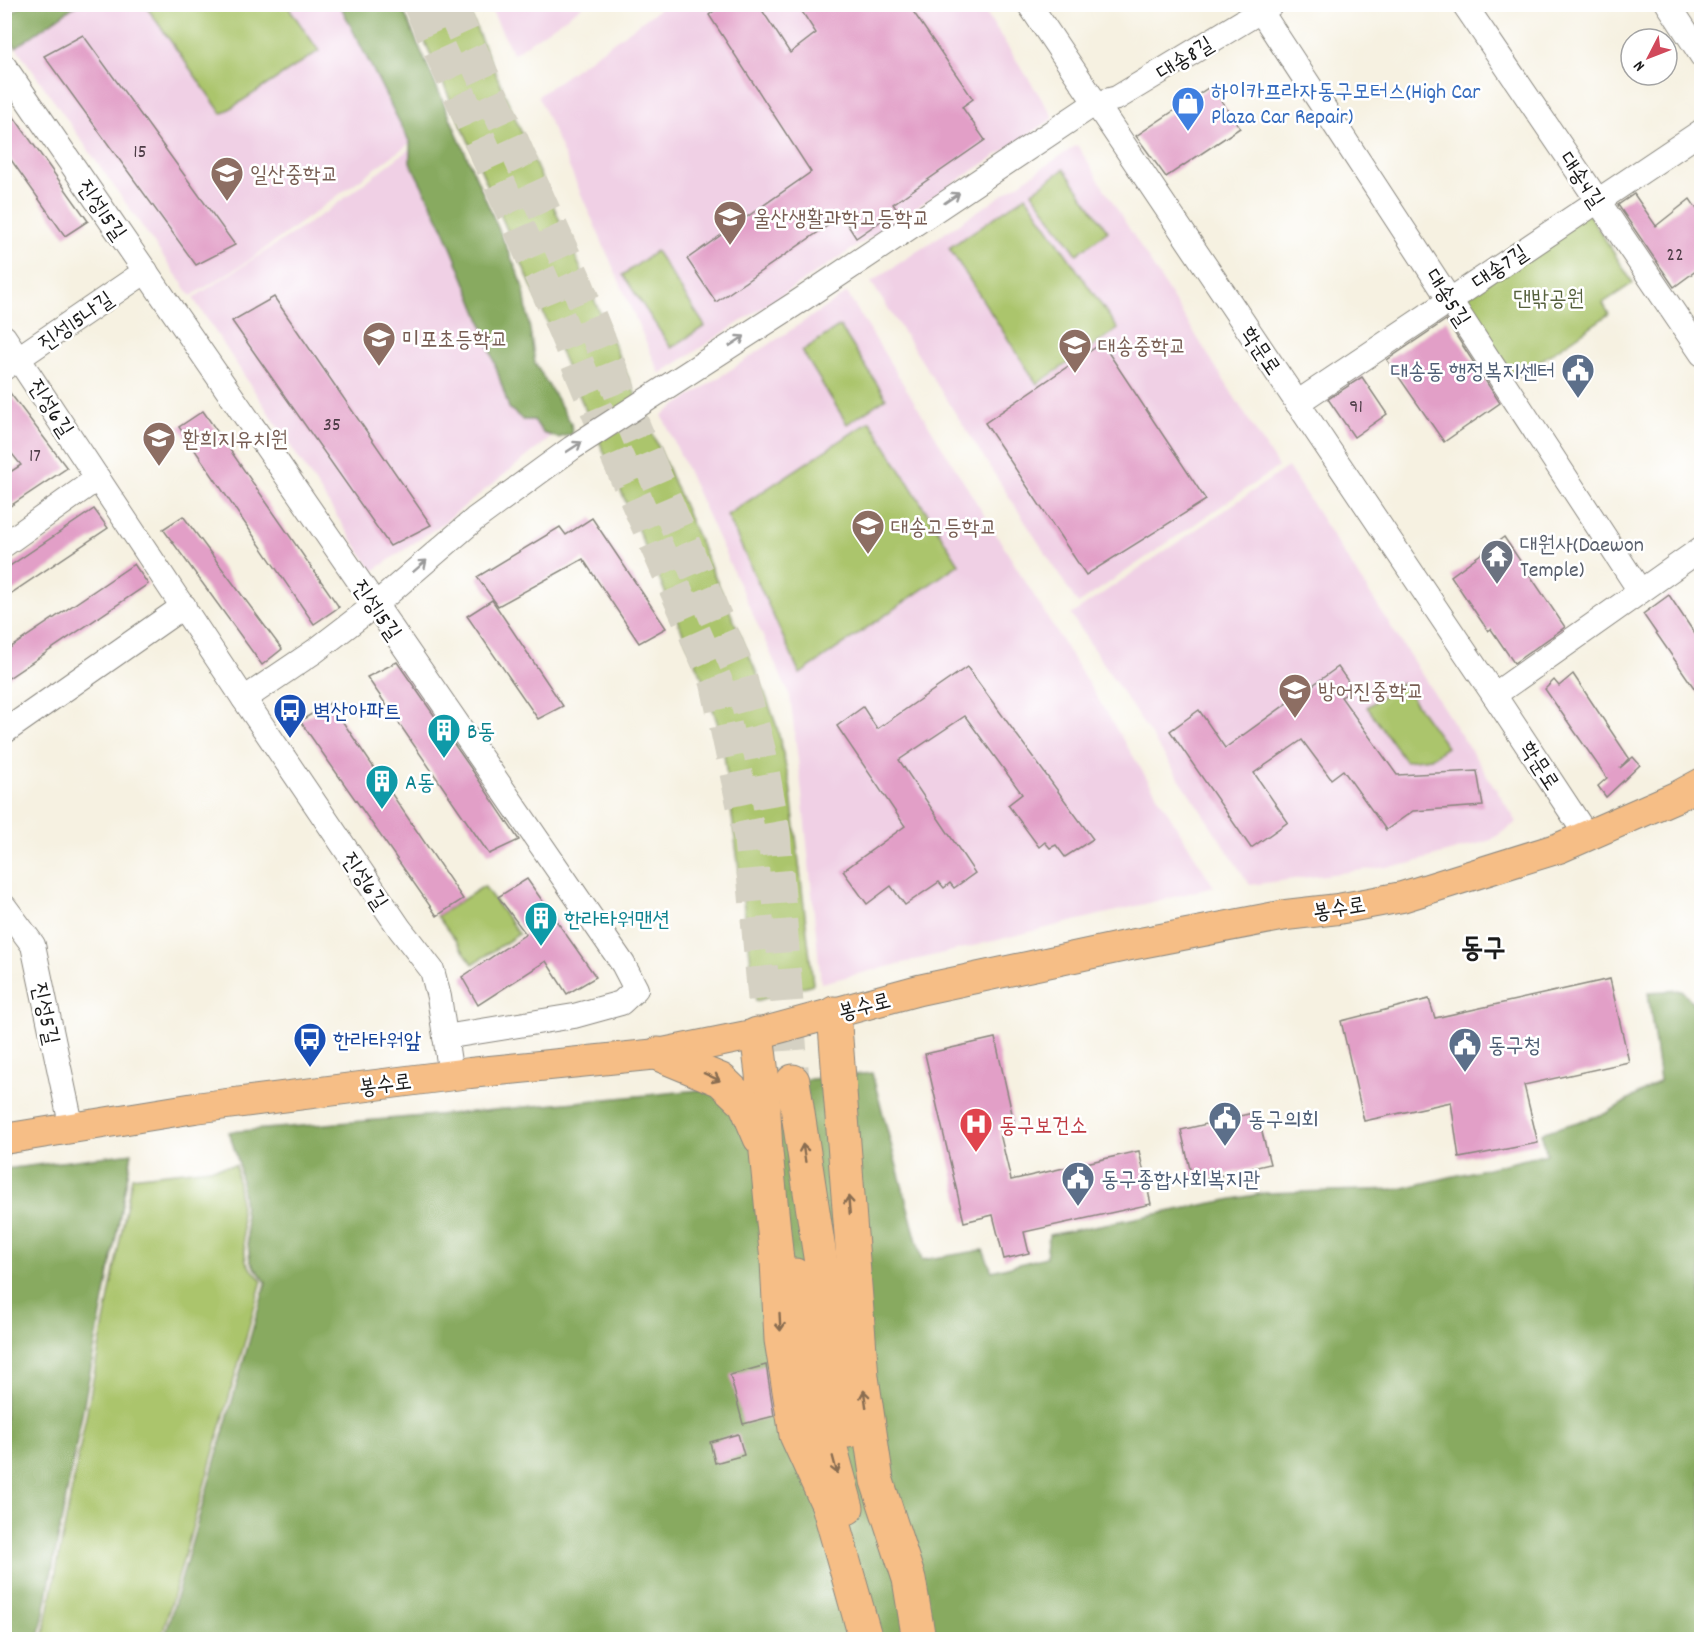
<svg xmlns="http://www.w3.org/2000/svg" width="1706" height="1644" font-family="Dekko,'Poor Story',sans-serif">
	<rect width="100%" height="100%" fill="#fff"/>
	<filter id="ink" filterUnits="userSpaceOnUse"><feTurbulence type="fractalNoise" baseFrequency=".0167" numOctaves="2"/><feDisplacementMap in="SourceGraphic" scale="12" xChannelSelector="R" yChannelSelector="G"/><feConvolveMatrix kernelMatrix="1 2 1 2 8 2 1 2 1" color-interpolation-filters="sRGB"/></filter>
	<filter id="wash" filterUnits="userSpaceOnUse"><feTurbulence type="fractalNoise" baseFrequency=".008" numOctaves="4" result="noise"/><feDisplacementMap in="SourceGraphic" scale="24" xChannelSelector="R" yChannelSelector="G"/><feGaussianBlur stdDeviation="1.35" result="paint"/><feColorMatrix in="noise" values="0 0 0 0 0 0 0 0 0 0 0 0 0 0 0 0 0 1.4 0 .05"/><feComposite in="paint" operator="in"/></filter>
	<g filter="url(#wash)">
		<rect width="100%" height="100%" fill="#f6f1e1"/>
		<g fill="#f0d0e5">
			<path d="M 980,4 L 1054,118 L 660,374 L 538,96 L 665,5 Z"/>
			<path d="M 76,5 L 340,5 L 410,143 L 248,261 L 191,296 L 16,47 Z"/>
			<path d="M 489,5 L 584,5 L 513,54 Z"/>
			<path d="M 1077,145 L 1278,467 L 1078,604 L 871,282 Z"/>
			<path d="M 412,147 L 553,436 L 442,524 L 373,571 L 193,298 L 326,212 Z"/>
			<path d="M 847,293 L 1214,887 L 821,983 L 801,784 L 790,696 L 662,415 Z"/>
			<path d="M 1288,467 L 1517,822 L 1491,840 L 1408,864 L 1250,885 L 1071,615 Z"/>
		</g>
		<g fill="#abc56c" stroke="#647044" stroke-width="1.5">
			<path d="M 145,5 L 287,5 L 319,51 L 222,114 Z"/>
			<path d="M 409,5 L 466,5 L 762,685 L 777,727 L 790,785 L 813,984 L 756,1001 L 724,754 L 718,725 L 702,677 Z"/>
			<path d="M 1064,169 L 1108,231 L 1077,254 L 1032,192 Z"/>
			<path d="M 1026,196 L 1118,329 L 1037,384 L 949,248 Z"/>
			<path d="M 1587,211 L 1633,283 L 1603,303 L 1609,314 L 1514,379 L 1464,299 Z"/>
			<path d="M 656,251 L 705,326 L 671,348 L 623,275 Z"/>
			<path d="M 840,326 L 886,398 L 847,424 L 802,351 Z"/>
			<path d="M 870,421 L 959,564 L 800,674 L 727,515 Z"/>
			<path d="M 1401,683 L 1447,747 L 1431,758 L 1405,761 L 1367,707 Z"/>
			<path d="M 484,886 L 519,934 L 473,964 L 437,916 Z"/>
			<path d="M 236,1165 L 246,1262 L 262,1281 L 161,1639 L 43,1639 L 132,1177 Z"/>
		</g>
		<g fill="#88aa60" stroke="#52633e" stroke-width="1.5">
			<path d="M 25,4 L 76,4 L 76,5 L 16,47 L 5,36 L 5,17 Z"/>
			<path d="M 340,5 L 401,5 L 523,285 L 535,363 L 571,423 L 572,434 L 558,438 L 543,433 L 534,420 L 523,420 L 509,408 L 480,318 L 442,225 L 410,162 L 410,143 Z"/>
			<path d="M 1682,990 L 1701,1012 L 1701,1639 L 164,1640 L 266,1282 L 250,1261 L 239,1164 L 229,1132 L 473,1112 L 872,1073 L 922,1260 L 983,1250 L 992,1271 L 1046,1257 L 1049,1235 L 1264,1193 L 1399,1189 L 1547,1154 L 1541,1133 L 1607,1113 L 1660,1081 L 1648,992 Z"/>
			<path d="M 132,1153 L 39,1639 L 5,1639 L 5,1169 Z"/>
		</g>
		<g id="blocks">
			<g fill="#e29fc7">
				<path d="M 723,4 L 758,4 L 790,53 L 816,33 L 797,4 L 908,4 L 973,99 L 962,107 L 985,140 L 893,204 L 897,210 L 856,238 L 842,216 L 716,302 L 687,259 L 811,172 L 709,15 Z"/>
				<path d="M 83,35 L 235,245 L 196,265 L 44,56 Z"/>
				<path d="M 1211,86 L 1240,128 L 1166,177 L 1136,136 Z"/>
				<path d="M 4,103 L 88,221 L 65,236 L 4,150 Z"/>
				<path d="M 1634,194 L 1656,226 L 1690,199 L 1701,215 L 1701,267 L 1674,287 L 1618,205 Z"/>
				<path d="M 274,297 L 431,525 L 390,546 L 232,321 Z"/>
				<path d="M 1446,320 L 1500,403 L 1444,442 L 1387,360 Z"/>
				<path d="M 1102,343 L 1206,500 L 1086,575 L 985,423 Z"/>
				<path d="M 1362,377 L 1387,414 L 1354,437 L 1328,399 Z"/>
				<path d="M 4,385 L 67,468 L 4,510 L 4,476 L 21,465 L 4,444 Z"/>
				<path d="M 203,411 L 339,607 L 314,624 L 179,427 Z"/>
				<path d="M 94,509 L 108,528 L 4,598 L 4,570 Z"/>
				<path d="M 183,516 L 282,649 L 262,665 L 163,529 Z"/>
				<path d="M 592,518 L 666,628 L 639,643 L 583,559 L 498,606 L 477,577 L 560,527 L 566,535 Z"/>
				<path d="M 1504,537 L 1565,627 L 1514,663 L 1491,629 L 1488,631 L 1451,576 Z"/>
				<path d="M 134,564 L 148,584 L 4,681 L 4,652 Z"/>
				<path d="M 1669,595 L 1701,643 L 1701,698 L 1643,614 Z"/>
				<path d="M 492,600 L 563,706 L 538,719 L 467,616 Z"/>
				<path d="M 397,662 L 470,767 L 519,840 L 489,854 L 367,677 Z"/>
				<path d="M 967,667 L 1093,839 L 1065,857 L 1056,845 L 1050,848 L 1045,842 L 1039,847 L 1008,805 L 1022,794 L 965,716 L 899,760 L 975,873 L 954,888 L 950,883 L 944,888 L 939,882 L 905,905 L 891,886 L 867,904 L 843,871 L 905,826 L 837,726 L 863,707 L 877,729 Z"/>
				<path d="M 1338,667 L 1354,690 L 1341,697 L 1397,775 L 1477,771 L 1483,806 L 1413,811 L 1386,830 L 1343,770 L 1331,779 L 1302,740 L 1254,773 L 1288,822 L 1251,848 L 1170,731 L 1199,710 L 1225,748 Z"/>
				<path d="M 1573,674 L 1629,758 L 1620,768 L 1633,757 L 1640,765 L 1606,797 L 1598,786 L 1607,778 L 1545,689 L 1554,680 L 1559,686 Z"/>
				<path d="M 330,703 L 463,899 L 437,916 L 300,721 Z"/>
				<path d="M 527,879 L 596,977 L 567,994 L 546,961 L 478,1005 L 462,977 L 526,934 L 498,897 Z"/>
				<path d="M 1610,979 L 1629,1062 L 1524,1085 L 1538,1143 L 1459,1158 L 1451,1102 L 1364,1121 L 1341,1021 L 1429,999 L 1435,1018 Z"/>
				<path d="M 995,1038 L 1014,1122 L 998,1125 L 1011,1180 L 1139,1151 L 1151,1204 L 1024,1232 L 1029,1253 L 1004,1259 L 993,1215 L 964,1222 L 925,1054 Z"/>
				<path d="M 1257,1112 L 1270,1164 L 1193,1182 L 1181,1130 Z"/>
				<path d="M 766,1365 L 774,1416 L 743,1424 L 730,1375 Z"/>
				<path d="M 738,1434 L 744,1455 L 715,1463 L 710,1442 Z"/>
			</g>
		</g>
	</g>
	<g filter="url(#ink)">
		<use href="#blocks" fill-opacity="0" stroke="#89867e" stroke-width="1.5"/>
		<g fill="none" stroke-linecap="round" stroke-linejoin="round">
			<g stroke="#d5d1c3" stroke-width="33" stroke-dasharray="33 16" stroke-linecap="butt">
				<path d="M 419,4 L 551,299 L 603,425 L 716,681 L 750,838 L 765,1010"/>
				<path d="M 450,4 L 575,279 L 627,410 L 739,672 L 760,753 L 774,832 L 793,1081"/>
			</g>
			<defs>
				<g id="minor">
					<path d="M 1029,4 L 1494,695 L 1587,836"/>
					<path d="M 1256,4 L 1640,591"/>
					<path d="M 1464,4 L 1702,354"/>
					<path d="M 1668,4 L 1702,56"/>
					<path d="M 4,66 L 623,964 L 636,989 L 621,1003 L 574,1016 L 445,1037"/>
					<path d="M 4,337 L 244,699 L 400,929 L 432,970 L 439,997 L 451,1075"/>
					<path d="M 4,368 L 146,271"/>
					<path d="M 1297,403 L 1702,131"/>
					<path d="M 4,545 L 98,478"/>
					<path d="M 1494,695 L 1702,548"/>
					<path d="M 244,699 L 315,651 L 375,605 L 475,519 L 572,448 L 798,302 L 1094,104 L 1117,98 L 1272,4"/>
					<path d="M 4,732 L 184,606"/>
					<path d="M 4,906 L 33,945 L 72,1129"/>
				</g>
				<path id="major" d="M 4,1139 L 195,1108 L 470,1073 L 658,1054 L 757,1034 L 919,990 L 1130,945 L 1286,915 L 1338,909 L 1402,897 L 1559,848 L 1678,796 L 1702,783"/>
				<g id="highway">
					<path d="M 834,1013 L 862,1377 L 877,1481 L 909,1579 L 919,1640"/>
					<path d="M 757,1034 L 762,1074 L 766,1152 L 777,1261 L 781,1340 L 796,1435 L 828,1505 L 866,1640"/>
					<path d="M 658,1054 L 721,1080 L 745,1103 L 760,1138"/>
					<path d="M 793,1081 L 842,1400 L 849,1431"/>
					<path d="M 795,1275 L 820,1408 L 847,1508"/>
				</g>
			</defs>
			<use href="#minor" stroke="#89867e" stroke-width="26"/>
			<use href="#major" stroke="#89867e" stroke-width="32"/>
			<use href="#highway" stroke="#89867e" stroke-width="35"/>
			<use href="#minor" stroke="#fff" stroke-width="24"/>
			<use href="#major" stroke="#f6be86" stroke-width="30"/>
			<use href="#highway" stroke="#f6be86" stroke-width="33"/>
		</g>
		<defs><path id="oneway-shaft" d="M-6 0H5M1.5-3L5.5 0L1.5 3" fill="none" stroke-width="1.6" stroke-linecap="round" stroke-linejoin="round" transform="scale(1.5)"/></defs>
		<g stroke="#999">
			<use href="#oneway-shaft" transform="translate(952 198) rotate(-34)"/>
			<use href="#oneway-shaft" transform="translate(737 341) rotate(-33)"/>
			<use href="#oneway-shaft" transform="translate(574 447) rotate(-33)"/>
			<use href="#oneway-shaft" transform="translate(420 566) rotate(-41)"/>
		</g>
		<g stroke="#896d51">
			<use href="#oneway-shaft" transform="translate(712 1077) rotate(25)"/>
			<use href="#oneway-shaft" transform="translate(804 1153) rotate(-99)"/>
			<use href="#oneway-shaft" transform="translate(849 1205) rotate(-95)"/>
			<use href="#oneway-shaft" transform="translate(780 1322) rotate(87)"/>
			<use href="#oneway-shaft" transform="translate(865 1399) rotate(-98)"/>
			<use href="#oneway-shaft" transform="translate(835 1465) rotate(75)"/>
		</g>
	</g>
	<defs>
		<symbol id="shop-pin" viewBox="-11 -11 22 30"><path d="M0 17L-7.5 6A9.5 9.5 0 1 1 7.5 6Z" fill="#3f7fe0" stroke="#fff"/><path d="M-5-2.5h2.3a2.7 3.5 0 0 1 5.4 0H5L5.5 6h-11ZM-1.5-2.5h3a1.5 2.3 0 0 0-3 0Z" fill="#fff"/></symbol>
		<symbol id="school-pin" viewBox="-11 -11 22 30"><path d="M0 17L-7.5 6A9.5 9.5 0 1 1 7.5 6Z" fill="#8d6e63" stroke="#fff"/><path d="M0-5L7-2L0 1L-7-2ZM-4 1L0 2.5L4 1V4Q0 6-4 4Z" fill="#fff"/></symbol>
		<symbol id="civic-pin" viewBox="-11 -11 22 30"><path d="M0 17L-7.5 6A9.5 9.5 0 1 1 7.5 6Z" fill="#5c6f8a" stroke="#fff"/><path d="M-.6-6.5H3V-4.5H.6V-3L4-1V1h2V6H-6V1h2V-1L-.6-3ZM-1.2 2.5V6h2.4V2.5Z" fill="#fff"/></symbol>
		<symbol id="temple-pin" viewBox="-11 -11 22 30"><path d="M0 17L-7.5 6A9.5 9.5 0 1 1 7.5 6Z" fill="#6b7280" stroke="#fff"/><path d="M0-6L5-2H3V0L6.5 2.5H4V6H1.5V3h-3V6H-4V2.5H-6.5L-3 0V-2H-5Z" fill="#fff"/></symbol>
		<symbol id="bus-pin" viewBox="-11 -11 22 30"><path d="M0 17L-7.5 6A9.5 9.5 0 1 1 7.5 6Z" fill="#1a4fb4" stroke="#fff"/><path d="M-5-6H5V4H4V6H2V4H-2V6H-4V4H-5ZM-3.5-4V0h7V-4ZM-3.5 1.2v1.5H-2V1.2ZM2 1.2v1.5H3.5V1.2Z" fill="#fff"/></symbol>
		<symbol id="building-pin" viewBox="-11 -11 22 30"><path d="M0 17L-7.5 6A9.5 9.5 0 1 1 7.5 6Z" fill="#0f9aa8" stroke="#fff"/><path d="M-4-6H4V6H1V3H-1V6H-4ZM-2.5-4.3h1.7v1.8h-1.7ZM.8-4.3h1.7v1.8H.8ZM-2.5-1h1.7V.8h-1.7ZM.8-1h1.7V.8H.8Z" fill="#fff"/></symbol>
		<symbol id="hospital-pin" viewBox="-11 -11 22 30"><path d="M0 17L-7.5 6A9.5 9.5 0 1 1 7.5 6Z" fill="#e0444e" stroke="#fff"/><path d="M-5-5h3v3.5h4V-5h3V5h-3V1.5h-4V5h-3Z" fill="#fff"/></symbol>
	</defs>
	<g fill-rule="evenodd">
		<use href="#shop-pin" x="1169" y="84" width="38" height="52"/>
		<use href="#school-pin" x="208" y="154" width="38" height="52"/>
		<use href="#school-pin" x="711" y="198" width="38" height="52"/>
		<use href="#school-pin" x="360" y="319" width="38" height="52"/>
		<use href="#school-pin" x="1056" y="326" width="38" height="52"/>
		<use href="#civic-pin" x="1559" y="351" width="38" height="52"/>
		<use href="#school-pin" x="140" y="419" width="38" height="52"/>
		<use href="#school-pin" x="849" y="507" width="38" height="52"/>
		<use href="#temple-pin" x="1478" y="537" width="38" height="52"/>
		<use href="#school-pin" x="1276" y="671" width="38" height="52"/>
		<use href="#bus-pin" x="271" y="691" width="38" height="52"/>
		<use href="#building-pin" x="425" y="711" width="38" height="52"/>
		<use href="#building-pin" x="363" y="762" width="38" height="52"/>
		<use href="#building-pin" x="522" y="899" width="38" height="52"/>
		<use href="#bus-pin" x="291" y="1020" width="38" height="52"/>
		<use href="#civic-pin" x="1446" y="1025" width="38" height="52"/>
		<use href="#civic-pin" x="1206" y="1099" width="38" height="52"/>
		<use href="#hospital-pin" x="957" y="1105" width="38" height="52"/>
		<use href="#civic-pin" x="1059" y="1159" width="38" height="52"/>
	</g>
	<g text-anchor="middle" stroke-width="5" stroke-linejoin="round" paint-order="stroke">
		<g font-size="20" fill="#4e3d47">
			<text x="140" y="157">15</text>
			<text x="1675" y="260">22</text>
			<text x="1356" y="412">91</text>
			<text x="332" y="430">35</text>
			<text x="35" y="461">17</text>
		</g>
		<g font-size="22" fill="#1c1c1c" stroke="#fff">
			<text transform="translate(1184 57) rotate(-32)" y="8">대송8길</text>
			<text transform="translate(1583 179) rotate(56)" y="8">대송4길</text>
			<text transform="translate(103 209) rotate(55)" y="8">진성15길</text>
			<text transform="translate(1499 266) rotate(-34)" y="8">대송7길</text>
			<text transform="translate(1449 297) rotate(57)" y="8">대송5길</text>
			<text transform="translate(75 320) rotate(-35)" y="8">진성15나길</text>
			<text transform="translate(1262 350) rotate(56)" y="8">학문로</text>
			<text transform="translate(52 407) rotate(57)" y="8">진성6길</text>
			<text transform="translate(378 609) rotate(55)" y="8">진성15길</text>
			<text transform="translate(1541 765) rotate(57)" y="8">학문로</text>
			<text transform="translate(366 880) rotate(56)" y="8">진성6길</text>
			<text transform="translate(1339 907) rotate(-9)" y="8">봉수로</text>
			<text transform="translate(864 1005) rotate(-15)" y="8">봉수로</text>
			<text transform="translate(47 1013) rotate(78)" y="8">진성5길</text>
			<text transform="translate(385 1083) rotate(-7)" y="8">봉수로</text>
		</g>
		<g font-size="22" fill="#366cbe" stroke="#fff" text-anchor="start">
			<text x="1211" y="98">하이카프라자동구모터스(High Car<tspan x="1211" dy="25">Plaza Car Repair)</tspan></text>
		</g>
		<g font-size="22" fill="#785e54" stroke="#fff" text-anchor="start">
			<text x="250" y="181">일산중학교</text>
			<text x="753" y="225">울산생활과학고등학교</text>
			<text x="402" y="346">미포초등학교</text>
			<text x="1098" y="353">대송중학교</text>
			<text x="182" y="446">환희지유치원</text>
			<text x="891" y="534">대송고등학교</text>
			<text x="1318" y="698">방어진중학교</text>
		</g>
		<g font-size="22" fill="#55603c" stroke="#fff">
			<text x="1549" y="305">댄밖공원</text>
		</g>
		<g font-size="22" fill="#4e5e75" stroke="#fff" text-anchor="start">
			<text x="1555" y="378" text-anchor="end">대송동 행정복지센터</text>
			<text x="1488" y="1052">동구청</text>
			<text x="1248" y="1126">동구의회</text>
			<text x="1101" y="1186">동구종합사회복지관</text>
		</g>
		<g font-size="22" fill="#5b616d" stroke="#fff" text-anchor="start">
			<text x="1520" y="551">대원사(Daewon<tspan x="1520" dy="25">Temple)</tspan></text>
		</g>
		<g font-size="22" fill="#164399" stroke="#fff" text-anchor="start">
			<text x="313" y="718">벽산아파트</text>
			<text x="333" y="1047">한라타워앞</text>
		</g>
		<g font-size="22" fill="#0d838f" stroke="#fff" text-anchor="start">
			<text x="467" y="738">B동</text>
			<text x="405" y="789">A동</text>
			<text x="564" y="926">한라타워맨션</text>
		</g>
		<g font-size="22" fill="#be3a42" stroke="#fff" text-anchor="start">
			<text x="999" y="1132">동구보건소</text>
		</g>
		<g font-size="28" font-weight="bold" fill="#1c1c1c" stroke="#fff">
			<text x="1483" y="956">동구</text>
		</g>
	</g>
	<rect width="1706" height="1644" fill="none" stroke="#fff" stroke-width="24"/>
	<g transform="translate(1649 57) rotate(228)"><circle r="28" fill="#ffffff" stroke="#a4a4a4" stroke-width="1.5"/>
	<path d="M0-4.5L10 22L0 15L-10 22Z" fill="#d1495b"/>
	<text y="-9" font-size="16" font-weight="bold" text-anchor="middle" fill="#1c1c1c">N</text>
	</g>
</svg>
